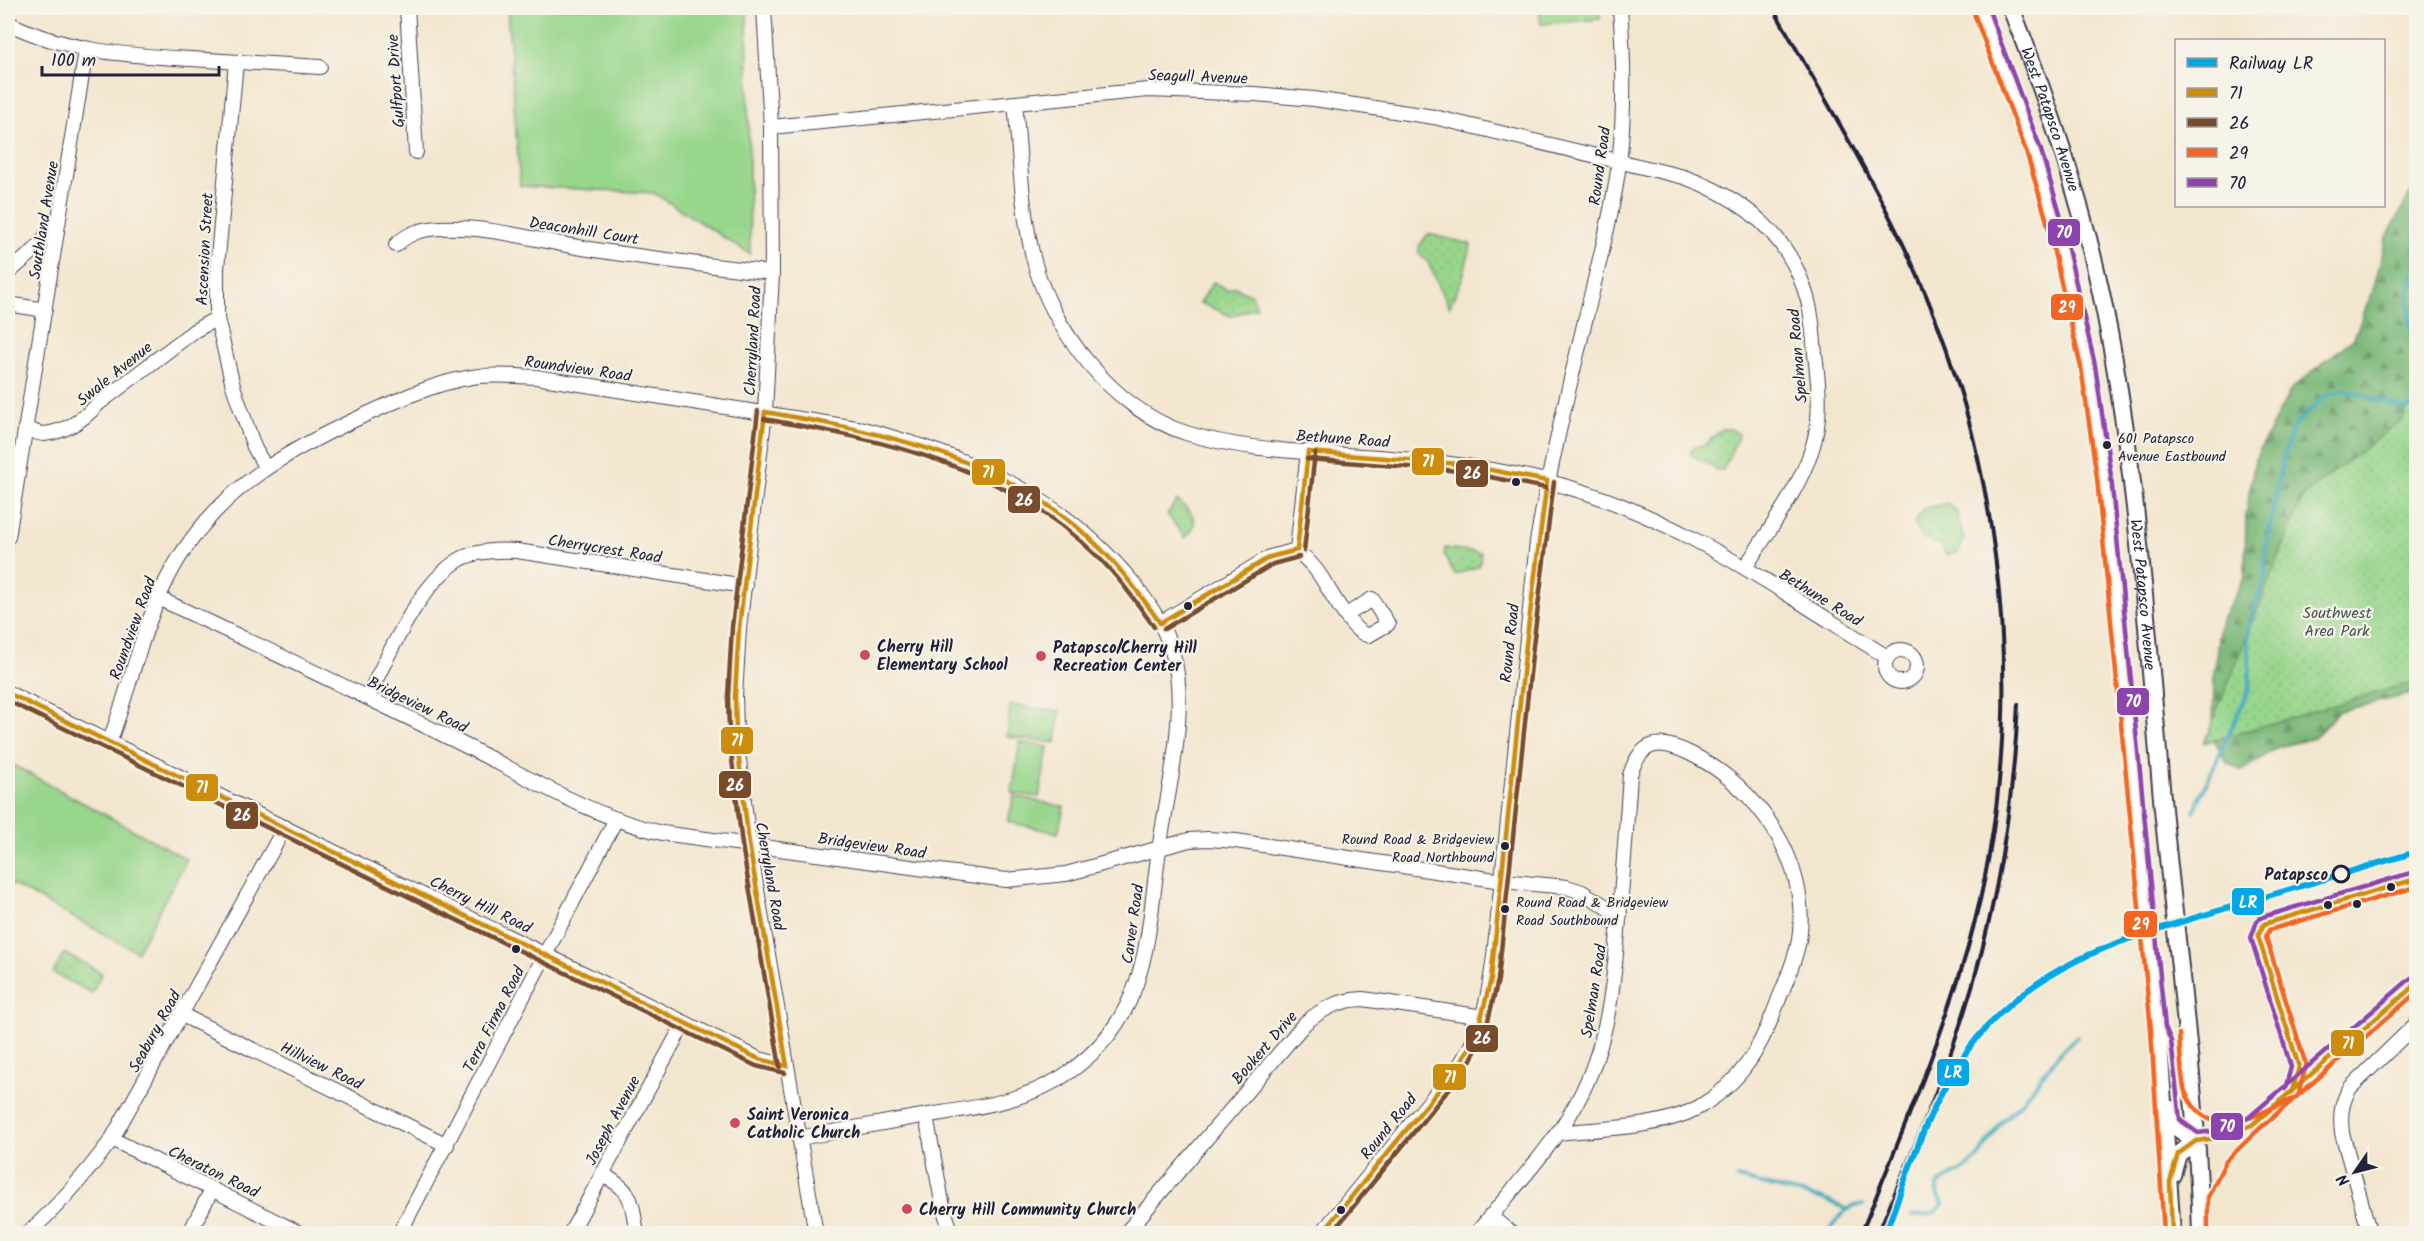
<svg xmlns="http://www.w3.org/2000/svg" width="2424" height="1241" font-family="Kalam,sans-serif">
	<defs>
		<pattern id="forest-firs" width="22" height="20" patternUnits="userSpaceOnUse" patternTransform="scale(1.5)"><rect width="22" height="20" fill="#79b777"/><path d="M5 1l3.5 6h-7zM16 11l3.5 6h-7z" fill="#639463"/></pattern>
		<pattern id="park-dots" width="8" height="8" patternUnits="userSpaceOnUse" patternTransform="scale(1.5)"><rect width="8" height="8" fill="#97d68b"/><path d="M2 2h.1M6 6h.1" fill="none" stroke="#82b779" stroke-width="1.8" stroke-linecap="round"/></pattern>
	</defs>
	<rect width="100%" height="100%" fill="#f7f3e8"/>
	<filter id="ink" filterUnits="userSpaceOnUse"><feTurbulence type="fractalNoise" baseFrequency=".0167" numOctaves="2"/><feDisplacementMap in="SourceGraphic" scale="12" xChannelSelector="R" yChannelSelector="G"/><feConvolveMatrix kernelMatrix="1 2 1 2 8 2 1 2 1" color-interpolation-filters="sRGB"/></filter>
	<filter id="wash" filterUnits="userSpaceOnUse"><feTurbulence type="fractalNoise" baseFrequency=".008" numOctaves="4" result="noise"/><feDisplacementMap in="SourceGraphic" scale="24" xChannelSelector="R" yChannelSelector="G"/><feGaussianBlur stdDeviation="1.35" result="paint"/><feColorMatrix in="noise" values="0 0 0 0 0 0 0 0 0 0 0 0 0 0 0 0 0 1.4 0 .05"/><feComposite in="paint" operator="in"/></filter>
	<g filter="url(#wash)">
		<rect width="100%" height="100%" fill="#f3e6cf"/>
		<g fill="#97d68b" stroke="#5c7c63" stroke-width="1.5">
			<path d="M 507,8 L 747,8 L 750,254 L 654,193 L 520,186 Z"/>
			<path d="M 1539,8 L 1599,8 L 1600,19 L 1541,24 Z"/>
			<path d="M 1020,742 L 1048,747 L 1039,797 L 1012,793 Z"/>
			<path d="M 13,765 L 187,859 L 137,952 L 8,882 L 8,775 Z"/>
			<path d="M 1014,796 L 1064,807 L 1058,833 L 1008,822 Z"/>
		</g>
		<path fill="url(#forest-firs)" stroke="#4e6c59" stroke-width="1.5" d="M 2416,183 L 2416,693 L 2339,711 L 2314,738 L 2278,747 L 2242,771 L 2226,762 L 2213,737 L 2214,672 L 2220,623 L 2245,577 L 2246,515 L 2255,459 L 2291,389 L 2354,338 L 2374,287 L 2386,239 Z"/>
		<g fill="url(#park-dots)" stroke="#5c7c63" stroke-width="1.5">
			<path d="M 1428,234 L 1471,244 L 1463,277 L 1449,307 L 1428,262 L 1419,254 L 1419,246 Z"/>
			<path d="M 1213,282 L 1227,290 L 1235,287 L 1252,295 L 1257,307 L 1231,316 L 1200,303 Z"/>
			<path d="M 2416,388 L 2416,681 L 2204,743 L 2304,495 L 2403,419 Z"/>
			<path d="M 1722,429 L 1731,429 L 1739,434 L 1723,470 L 1716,470 C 1709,462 1698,461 1690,453 L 1692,448 L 1704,445 Z"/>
			<path d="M 1177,500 C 1192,513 1203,521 1185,538 L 1167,514 Z"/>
			<path d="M 1947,503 L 1957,511 L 1964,540 L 1958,552 L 1946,555 L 1940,545 L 1922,537 L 1914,524 L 1923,509 Z"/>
			<path d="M 1445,548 L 1481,553 L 1479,566 L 1455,575 L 1444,556 Z"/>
			<path d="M 1010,705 L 1060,711 L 1056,743 L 1007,737 Z"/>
			<path d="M 64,953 L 102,973 L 92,993 L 53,973 Z"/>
		</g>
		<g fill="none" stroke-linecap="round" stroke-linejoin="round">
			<g stroke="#3faabe" stroke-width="4">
				<path d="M 2416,270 C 2404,295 2408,323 2416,349"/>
				<path d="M 2194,811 L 2250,687 L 2248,639 L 2251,619 L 2265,578 L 2264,559 L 2279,478 L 2286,448 L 2295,424 L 2327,395 L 2346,390 L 2406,409 L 2416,405"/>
				<path d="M 1737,1178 L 1823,1199 L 1846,1209"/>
				<path d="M 1912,1216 C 1925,1215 1937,1216 1943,1203 L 1937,1194 L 1937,1186 L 1944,1180 L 1968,1167 L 1979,1156 L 2000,1124 L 2019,1105 L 2063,1049 L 2077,1037"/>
				<path d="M 1828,1234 C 1836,1219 1846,1205 1863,1205"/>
			</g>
		</g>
	</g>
	<g filter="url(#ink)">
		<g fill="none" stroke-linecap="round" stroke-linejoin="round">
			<defs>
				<g id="minor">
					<path d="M 407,8 L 416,152"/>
					<path d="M 764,8 L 771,127 L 772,273 L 765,412 L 739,628 L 735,696 L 736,734 L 749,844 L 816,1234"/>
					<path d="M 8,23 C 67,52 126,55 191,59 C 234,62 277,64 320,67"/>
					<path d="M 236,62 L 217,268 L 217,318 L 233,386 L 254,447 L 265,467"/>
					<path d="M 1015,103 C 1020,154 1021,207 1033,257 C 1050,329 1114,410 1186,433 C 1238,449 1292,451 1346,455 C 1413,459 1480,465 1545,481 C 1671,511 1779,590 1887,657"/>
					<path d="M 771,127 L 1148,90 L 1255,94 L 1314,99 L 1434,117 L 1684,177 C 1740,197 1786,231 1805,291 C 1812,311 1813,332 1815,354 C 1819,386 1822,418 1812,449 C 1798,492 1768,531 1745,568"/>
					<path d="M 396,245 C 409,232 423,229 441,228 C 487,226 532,239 577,247 C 642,258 707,265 772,273"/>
					<path d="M 8,273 L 36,249 L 58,220"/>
					<path d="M 8,304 L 45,310"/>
					<path d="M 25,428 C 31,430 38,434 44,434 C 66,432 84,419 98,404 L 194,331 L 217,318"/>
					<path d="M 8,537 L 86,50"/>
					<path d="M 1297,550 C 1304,557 1311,563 1317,571 C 1327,584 1353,637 1369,635 L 1388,624 L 1372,599 L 1346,615"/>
					<path d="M 1297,550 L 1308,452"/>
					<path d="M 158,598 C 260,646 361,694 462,744 C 526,776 592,817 662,833 L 1006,880 L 1066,874 L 1189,840 L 1208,839 L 1236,841 L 1502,881 L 1567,887 L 1582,892 L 1620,915"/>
					<path d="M 1160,623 L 1270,557 L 1297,550"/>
					<circle cx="1901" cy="666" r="16"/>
					<path d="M 8,693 L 759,1059 L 787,1066"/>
					<path d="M 367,697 C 390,654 417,586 459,560 C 475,550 498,550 517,551 L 745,586"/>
					<path d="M 109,743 C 131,685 143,622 173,568 C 218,489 286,451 365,415 C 400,399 435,383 472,377 C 493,374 515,376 536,377 L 863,429 C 971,458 1060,494 1133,583 C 1154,609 1173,640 1177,674 C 1185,733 1164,805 1157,865 C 1147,945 1145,1014 1076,1067 C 1030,1103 972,1108 916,1117 C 877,1124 838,1131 799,1138"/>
					<path d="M 182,1015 L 447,1145"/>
					<path d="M 926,1116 L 943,1207 L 952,1234"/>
					<path d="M 112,1139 L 301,1234"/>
					<path d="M 602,1174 C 634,1192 631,1199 637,1234"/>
					<path d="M 1490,1216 L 1512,1234"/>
					<path d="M 27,1234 C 60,1205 86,1174 112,1139 L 285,827"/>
					<path d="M 189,1234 L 212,1189"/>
					<path d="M 399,1234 L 616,819"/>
					<path d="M 570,1234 L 684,1023"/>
					<path d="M 1125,1234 L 1305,1023 C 1324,1008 1339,1000 1363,999 L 1484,1017"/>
					<path d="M 1321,1234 L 1461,1063 C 1483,1029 1489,995 1494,956 L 1537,542 C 1551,458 1572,375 1592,292 C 1602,249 1614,206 1619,163 C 1625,112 1624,58 1620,8"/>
					<path d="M 1476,1234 C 1508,1194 1552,1148 1576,1104 C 1610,1043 1615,975 1620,906 C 1624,862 1627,818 1630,775 C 1641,741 1658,738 1689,753 C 1757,785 1811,862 1799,940 C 1795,962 1785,983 1777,1004 C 1760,1049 1742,1082 1699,1107 C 1660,1129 1601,1128 1557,1133"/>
					<path d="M 2370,1234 L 2342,1133 C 2340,1116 2341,1103 2350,1088 L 2416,1024"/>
				</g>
				<g id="major">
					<path d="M 1980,8 L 2033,149 L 2053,216 L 2088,366 L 2104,477 L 2158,1029 L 2172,1234"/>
					<path id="s1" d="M 2011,8 C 2047,99 2079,192 2100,288 C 2137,459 2147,635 2163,809 C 2177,950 2197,1092 2201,1234"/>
					<path d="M 2171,1109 L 2174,1126 L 2196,1141"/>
					<path d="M 2172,1175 L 2178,1154 L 2196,1141"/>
				</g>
			</defs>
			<use href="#minor" stroke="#413f51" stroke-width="16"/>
			<use href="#major" stroke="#413f51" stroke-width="20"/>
			<use href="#minor" stroke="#fff" stroke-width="14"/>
			<use href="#major" stroke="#fff" stroke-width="16"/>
			<g stroke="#22223b" stroke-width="4">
				<path d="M 1773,8 C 1826,102 1884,195 1926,295 C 2010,497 2028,735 1968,947 C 1940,1045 1899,1139 1861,1234"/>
				<path d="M 1878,1234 C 1908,1160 1940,1088 1964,1013 C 1996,913 2013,809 2018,704"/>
			</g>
			<defs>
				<g id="bus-1">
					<path d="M 765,412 L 739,628 L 735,696 L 736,734 L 749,844 L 787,1066"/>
					<path d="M 765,412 C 887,433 1014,459 1104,552 C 1125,574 1143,598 1160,623"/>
					<path d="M 1308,452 L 1460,464 L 1547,481"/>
					<path d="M 1297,550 L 1308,452"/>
					<path d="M 1160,623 L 1270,557 L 1297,550"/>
					<path d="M 8,693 L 759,1059 L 787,1066"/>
					<path d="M 2279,1102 L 2416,984"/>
					<path d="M 1321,1234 L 1461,1063 L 1478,1030 L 1491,979 L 1526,645 L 1547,481"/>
					<path d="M 2172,1234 L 2170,1182 L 2178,1154 L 2196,1141 L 2217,1138 L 2252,1125 L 2292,1091 L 2299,1067 L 2258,936 L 2264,924 L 2416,879"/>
				</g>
				<g id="bus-2">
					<path d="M 758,411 L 732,627 L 728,696 L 729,734 L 742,845 L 780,1067"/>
					<path d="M 764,419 C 887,441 1004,465 1097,556 C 1119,577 1136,602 1154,627"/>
					<path d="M 1307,459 L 1459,471 L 1546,488"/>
					<path d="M 1304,551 L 1315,453"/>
					<path d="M 1164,629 L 1273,564 L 1299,557"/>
					<path d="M 8,701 L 756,1066 L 785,1073"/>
					<path d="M 1331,1234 L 1467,1067 L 1485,1033 L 1498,980 L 1533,646 L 1554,482"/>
				</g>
				<g id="bus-3">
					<path d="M 1973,11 L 2026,151 L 2046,218 L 2081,367 L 2097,478 L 2151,1030 L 2164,1234"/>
					<path d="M 2179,1034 C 2180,1047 2181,1084 2186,1094 C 2212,1146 2256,1114 2295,1098"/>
					<path d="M 2299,1093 L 2306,1065 L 2266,937 L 2269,930 L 2416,887"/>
					<path d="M 2208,1234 L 2208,1197 L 2226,1161 L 2257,1131 L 2416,993"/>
				</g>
				<g id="bus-4">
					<path d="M 1988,8 L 2040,147 L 2060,214 L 2095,365 L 2111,476 L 2165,1027 L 2171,1041 L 2180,1120 L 2198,1133 L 2215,1131 L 2248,1118 L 2411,978"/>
					<path d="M 2285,1089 L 2291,1067 L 2251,938 L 2257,921 L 2262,917 L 2414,872"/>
				</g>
			</defs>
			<use href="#bus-1" stroke="#f7f3e8" stroke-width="9"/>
			<use href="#bus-2" stroke="#f7f3e8" stroke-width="9"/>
			<use href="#bus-3" stroke="#f7f3e8" stroke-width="9"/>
			<use href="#bus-4" stroke="#f7f3e8" stroke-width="9"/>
			<use href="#bus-1" stroke="#cc8c0c" stroke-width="4.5"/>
			<use href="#bus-2" stroke="#7a4b2a" stroke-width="4.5"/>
			<use href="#bus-3" stroke="#f26522" stroke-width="4.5"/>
			<use href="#bus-4" stroke="#8e44ad" stroke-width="4.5"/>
			<defs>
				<path id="rail-1" d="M 1885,1234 C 1909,1171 1929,1101 1970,1047 C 2035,961 2125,939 2224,909 C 2288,890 2352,871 2416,852"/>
			</defs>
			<use href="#rail-1" stroke="#f7f3e8" stroke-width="10"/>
			<use href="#rail-1" stroke="#02a7e6" stroke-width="6"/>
		</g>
	</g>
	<g fill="#22223b" stroke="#f7f3e8" stroke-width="2">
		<circle cx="2107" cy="445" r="5"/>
		<circle cx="1516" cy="482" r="5"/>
		<circle cx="1188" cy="606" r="5"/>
		<circle cx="1505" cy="846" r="5"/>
		<circle cx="2391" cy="887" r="5"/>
		<circle cx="2357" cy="904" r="5"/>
		<circle cx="2328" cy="905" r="5"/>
		<circle cx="1505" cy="909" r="5"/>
		<circle cx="516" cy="949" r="5"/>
		<circle cx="1341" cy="1210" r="5"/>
	</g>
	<g fill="#d1495b" stroke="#f7f3e8" stroke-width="2">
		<circle cx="865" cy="655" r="6"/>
		<circle cx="1041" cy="656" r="6"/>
		<circle cx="735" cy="1123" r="6"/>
		<circle cx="907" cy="1209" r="6"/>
	</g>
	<circle fill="#f7f3e8" stroke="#22223b" stroke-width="3" cx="2341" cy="874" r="8"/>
	<g text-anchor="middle" stroke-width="4.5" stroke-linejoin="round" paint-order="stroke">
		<g font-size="14" fill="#22223b" stroke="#f7f3e8" text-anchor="start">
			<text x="2118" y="443">601 Patapsco<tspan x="2118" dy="18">Avenue Eastbound</tspan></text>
			<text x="1494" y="844" text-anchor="end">Round Road &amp; Bridgeview<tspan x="1494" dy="18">Road Northbound</tspan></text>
			<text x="1516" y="907">Round Road &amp; Bridgeview<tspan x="1516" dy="18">Road Southbound</tspan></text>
		</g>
		<g font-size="16" fill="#22223b" stroke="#f7f3e8">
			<text transform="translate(1198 76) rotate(2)" y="6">Seagull Avenue</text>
			<text transform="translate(395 81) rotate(-94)" y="6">Gulfport Drive</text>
			<text dy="6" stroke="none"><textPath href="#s1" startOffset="118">West Patapsco Avenue</textPath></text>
			<text transform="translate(1599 166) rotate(-82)" y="6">Round Road</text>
			<text transform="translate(43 220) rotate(-81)" y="6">Southland Avenue</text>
			<text transform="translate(584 230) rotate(9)" y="6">Deaconhill Court</text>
			<text transform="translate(204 249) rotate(-87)" y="6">Ascension Street</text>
			<text transform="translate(752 341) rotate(-87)" y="6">Cherryland Road</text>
			<text transform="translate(1797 356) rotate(-95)" y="6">Spelman Road</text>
			<text transform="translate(578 368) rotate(8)" y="6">Roundview Road</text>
			<text transform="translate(114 373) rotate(-39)" y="6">Swale Avenue</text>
			<text transform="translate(1343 438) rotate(4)" y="6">Bethune Road</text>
			<text transform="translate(605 548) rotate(9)" y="6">Cherrycrest Road</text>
			<text dy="6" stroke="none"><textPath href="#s1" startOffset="604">West Patapsco Avenue</textPath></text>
			<text transform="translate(1821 597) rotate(32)" y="6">Bethune Road</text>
			<text transform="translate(132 628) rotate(-70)" y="6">Roundview Road</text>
			<text transform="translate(1509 643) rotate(-84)" y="6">Round Road</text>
			<text transform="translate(418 704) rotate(26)" y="6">Bridgeview Road</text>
			<text transform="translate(872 845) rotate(8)" y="6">Bridgeview Road</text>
			<text transform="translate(771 876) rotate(80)" y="6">Cherryland Road</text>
			<text transform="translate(481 904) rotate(26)" y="6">Cherry Hill Road</text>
			<text transform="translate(1132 924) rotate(-82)" y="6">Carver Road</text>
			<text transform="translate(1593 991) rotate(-81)" y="6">Spelman Road</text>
			<text transform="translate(493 1019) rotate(-63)" y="6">Terra Firma Road</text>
			<text transform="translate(154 1031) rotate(-61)" y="6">Seabury Road</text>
			<text transform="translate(1264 1047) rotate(-49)" y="6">Bookert Drive</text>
			<text transform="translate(322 1065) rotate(26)" y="6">Hillview Road</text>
			<text transform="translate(612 1120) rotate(-62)" y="6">Joseph Avenue</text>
			<text transform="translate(1388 1126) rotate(-51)" y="6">Round Road</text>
			<text transform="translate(214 1171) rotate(26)" y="6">Cheraton Road</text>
		</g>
		<g font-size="16" fill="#455853" stroke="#f7f3e8">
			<text x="2337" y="618">Southwest<tspan x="2337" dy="18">Area Park</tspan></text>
		</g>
		<g font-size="16" font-weight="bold" fill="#22223b" stroke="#f7f3e8" text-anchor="start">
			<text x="877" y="652">Cherry Hill<tspan x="877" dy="18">Elementary School</tspan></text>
			<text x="1053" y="653">Patapsco/Cherry Hill<tspan x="1053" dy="18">Recreation Center</tspan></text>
			<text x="747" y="1120">Saint Veronica<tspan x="747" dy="18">Catholic Church</tspan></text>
			<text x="919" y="1215">Cherry Hill Community Church</text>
		</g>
		<g font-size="16" font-weight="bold" fill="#22223b" stroke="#f7f3e8" text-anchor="end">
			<text x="2328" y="880">Patapsco</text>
		</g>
	</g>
	<g stroke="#f7f3e8" stroke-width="2">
		<rect x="2047" y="218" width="34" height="29" rx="6" fill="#8e44ad"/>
		<rect x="2050" y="293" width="34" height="28" rx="6" fill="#f26522"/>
		<rect x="1411" y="447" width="34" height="29" rx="6" fill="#cc8c0c"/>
		<rect x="971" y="458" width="35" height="28" rx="6" fill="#cc8c0c"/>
		<rect x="1455" y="459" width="34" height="29" rx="6" fill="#7a4b2a"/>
		<rect x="1007" y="485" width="34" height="29" rx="6" fill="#7a4b2a"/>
		<rect x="2116" y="687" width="34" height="29" rx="6" fill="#8e44ad"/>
		<rect x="720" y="726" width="34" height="29" rx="6" fill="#cc8c0c"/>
		<rect x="718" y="770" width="34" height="29" rx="6" fill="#7a4b2a"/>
		<rect x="185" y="773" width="34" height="29" rx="6" fill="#cc8c0c"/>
		<rect x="225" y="801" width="34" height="29" rx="6" fill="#7a4b2a"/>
		<rect x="2231" y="887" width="34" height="29" rx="6" fill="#02a7e6"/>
		<rect x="2123" y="910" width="35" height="28" rx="6" fill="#f26522"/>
		<rect x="1465" y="1024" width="34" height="29" rx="6" fill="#7a4b2a"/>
		<rect x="2330" y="1029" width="35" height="28" rx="6" fill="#cc8c0c"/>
		<rect x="1936" y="1058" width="34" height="29" rx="6" fill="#02a7e6"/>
		<rect x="1432" y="1063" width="35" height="28" rx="6" fill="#cc8c0c"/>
		<rect x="2210" y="1112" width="34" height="29" rx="6" fill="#8e44ad"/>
	</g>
	<g font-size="16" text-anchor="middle" font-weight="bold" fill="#fff">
		<text x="2064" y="238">70</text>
		<text x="2067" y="313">29</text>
		<text x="1428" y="467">71</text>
		<text x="988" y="478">71</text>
		<text x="1472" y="479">26</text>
		<text x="1024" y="506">26</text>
		<text x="2133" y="707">70</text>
		<text x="737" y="746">71</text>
		<text x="735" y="791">26</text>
		<text x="202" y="793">71</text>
		<text x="242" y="821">26</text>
		<text x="2248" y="908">LR</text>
		<text x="2141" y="930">29</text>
		<text x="1482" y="1044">26</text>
		<text x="2348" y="1049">71</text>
		<text x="1953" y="1078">LR</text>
		<text x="1450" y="1083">71</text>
		<text x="2227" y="1132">70</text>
	</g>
	<rect width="2424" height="1241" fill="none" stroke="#f7f3e8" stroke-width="30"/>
	<rect x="2175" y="39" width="210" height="168" fill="#f7f3e8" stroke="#a29fa3" stroke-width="1.5"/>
	<rect x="2187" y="58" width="30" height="9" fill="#02a7e6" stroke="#a29fa3" stroke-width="1.5"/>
	<text x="2229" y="69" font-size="18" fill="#22223b">Railway LR</text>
	<rect x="2187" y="88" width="30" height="9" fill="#cc8c0c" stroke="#a29fa3" stroke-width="1.5"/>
	<text x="2229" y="99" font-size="18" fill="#22223b">71</text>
	<rect x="2187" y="118" width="30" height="9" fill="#7a4b2a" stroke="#a29fa3" stroke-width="1.5"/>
	<text x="2229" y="129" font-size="18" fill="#22223b">26</text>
	<rect x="2187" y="148" width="30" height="9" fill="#f26522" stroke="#a29fa3" stroke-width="1.5"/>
	<text x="2229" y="159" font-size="18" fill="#22223b">29</text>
	<rect x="2187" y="178" width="30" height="9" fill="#8e44ad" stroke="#a29fa3" stroke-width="1.5"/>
	<text x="2229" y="189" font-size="18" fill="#22223b">70</text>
	<g transform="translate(2355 1172) rotate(235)" stroke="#f7f3e8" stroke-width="4.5" paint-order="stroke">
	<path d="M0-4.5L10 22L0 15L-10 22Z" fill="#22223b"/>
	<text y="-9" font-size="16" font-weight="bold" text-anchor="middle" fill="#22223b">N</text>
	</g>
	<path d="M42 66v9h177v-9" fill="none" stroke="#22223b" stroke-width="3"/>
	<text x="51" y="66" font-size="18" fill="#22223b" stroke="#f7f3e8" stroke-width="4.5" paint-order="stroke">100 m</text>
</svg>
